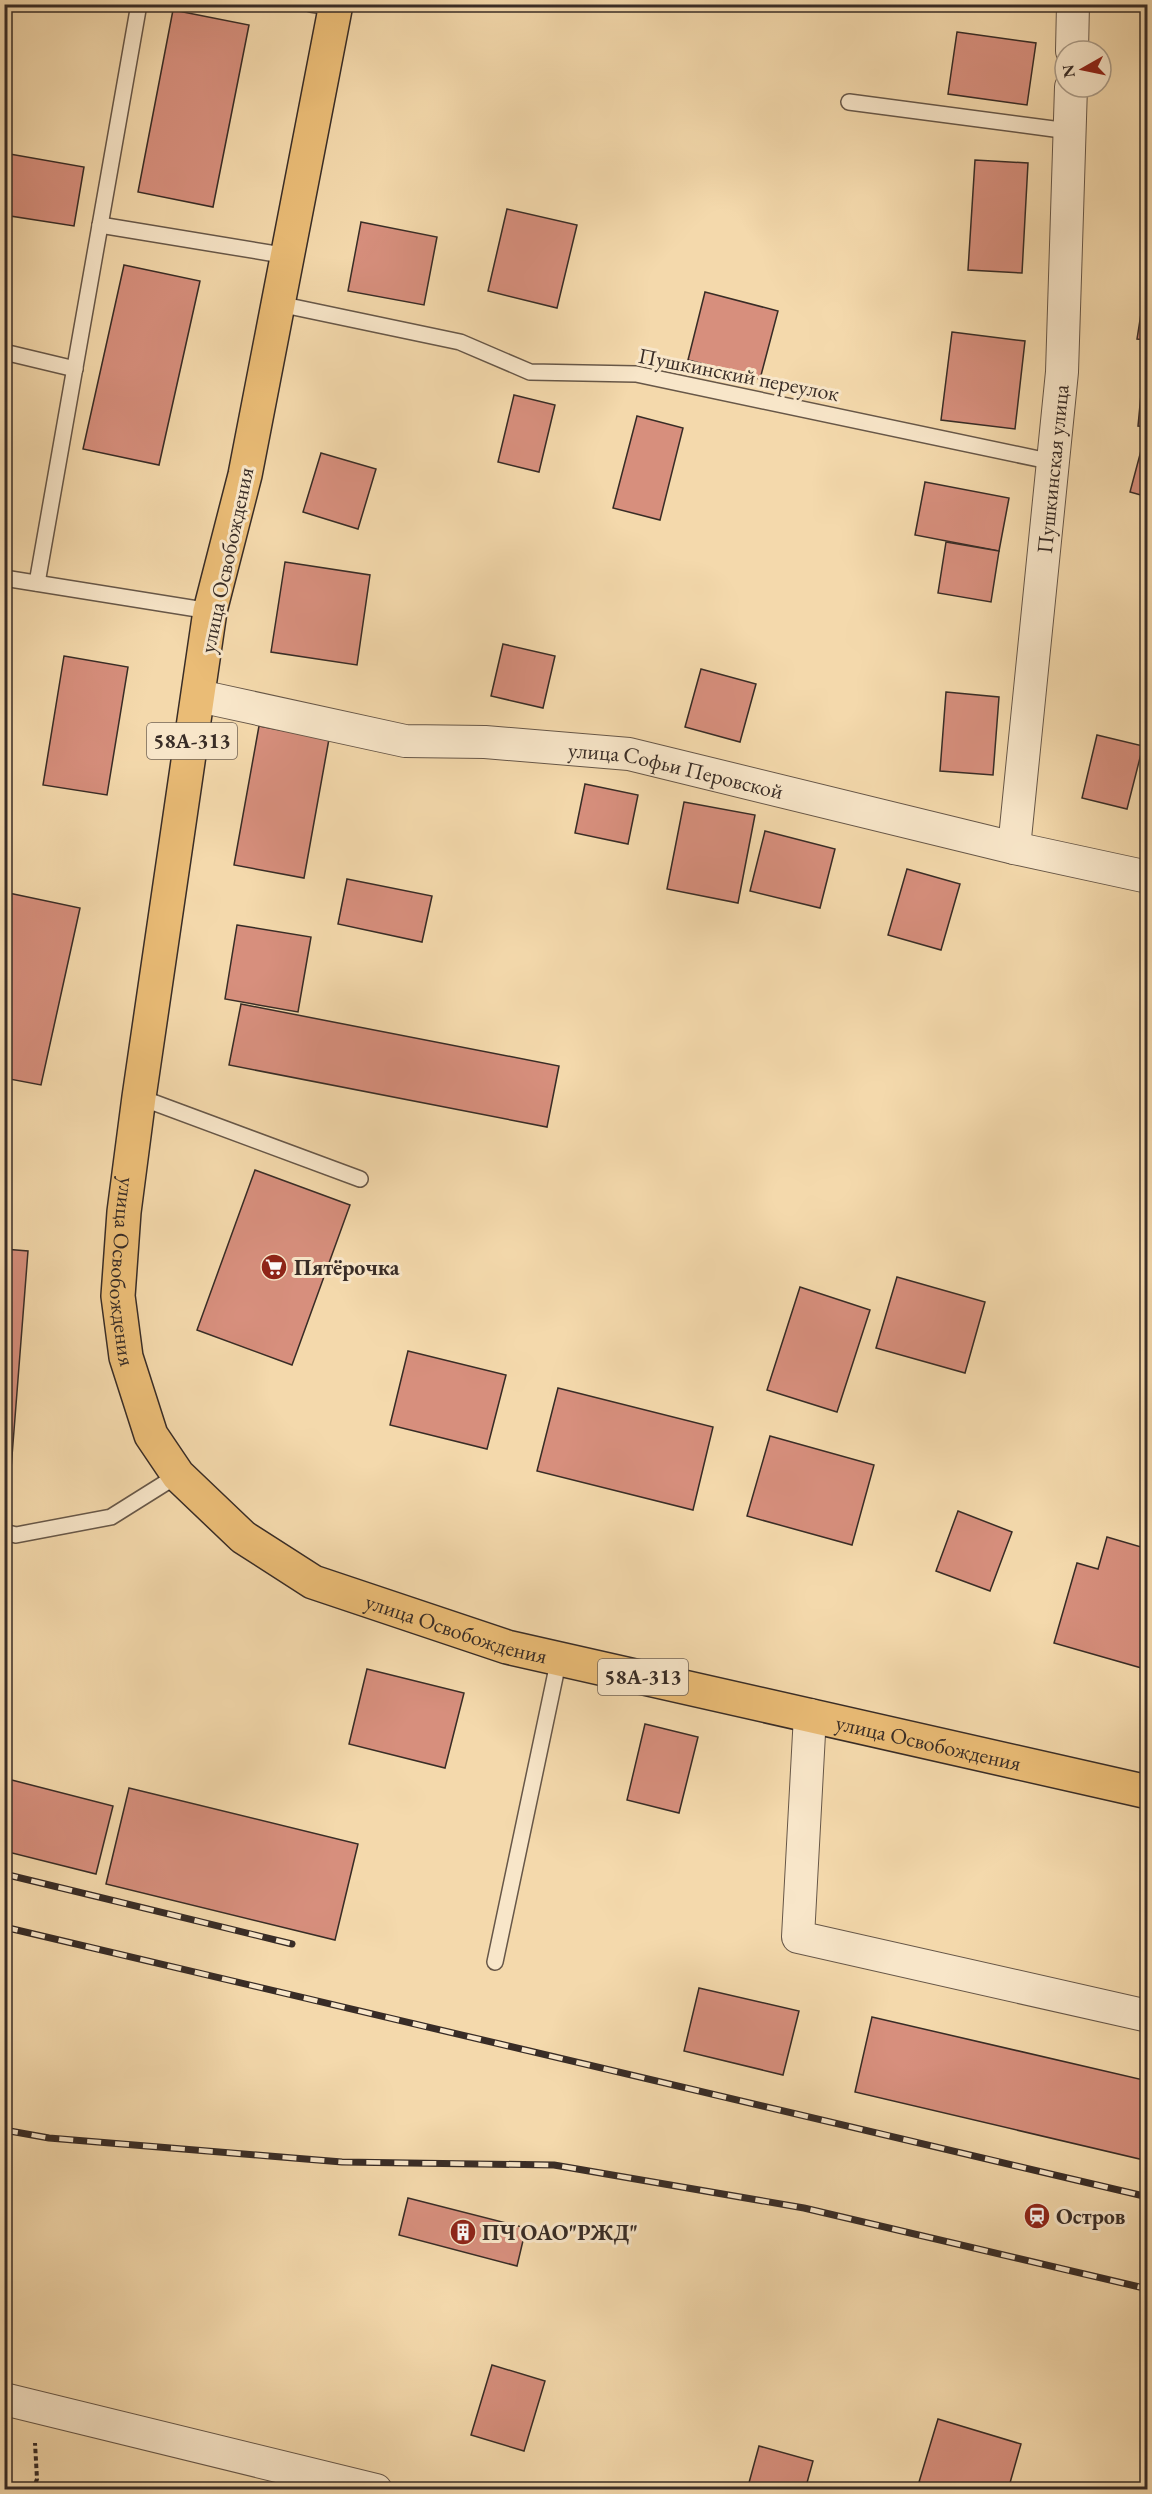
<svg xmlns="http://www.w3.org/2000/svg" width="1152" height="2494" font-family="'EB Garamond',serif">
	<rect width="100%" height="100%" fill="#f4d9ac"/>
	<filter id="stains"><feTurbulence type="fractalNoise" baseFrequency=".00333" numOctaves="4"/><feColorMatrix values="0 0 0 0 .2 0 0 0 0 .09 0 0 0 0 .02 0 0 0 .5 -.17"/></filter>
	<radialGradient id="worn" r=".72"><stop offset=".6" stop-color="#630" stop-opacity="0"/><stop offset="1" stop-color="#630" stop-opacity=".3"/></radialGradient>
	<g fill="#d78f7d" stroke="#382c26" stroke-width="1.5">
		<path d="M 173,10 L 249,25 L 213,207 L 138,192 Z"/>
		<path d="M 957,32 L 1036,43 L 1027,105 L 948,94 Z"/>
		<path d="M 4,153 L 84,167 L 74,226 L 4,215 Z"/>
		<path d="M 975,160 L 1028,163 L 1022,273 L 968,270 Z"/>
		<path d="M 507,209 L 577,225 L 557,308 L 488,291 Z"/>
		<path d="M 361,222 L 437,237 L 424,305 L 348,291 Z"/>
		<path d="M 124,265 L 200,281 L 159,465 L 83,449 Z"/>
		<path d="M 1148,269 L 1148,340 L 1137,339 Z"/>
		<path d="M 705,292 L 778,311 L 760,379 L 688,360 Z"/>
		<path d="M 952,332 L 1025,341 L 1015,429 L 941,420 Z"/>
		<path d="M 1144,363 L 1148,363 L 1148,427 L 1138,426 Z"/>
		<path d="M 514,395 L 555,405 L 539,472 L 498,462 Z"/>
		<path d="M 637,416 L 683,428 L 660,520 L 613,508 Z"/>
		<path d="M 1143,443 L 1148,444 L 1148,497 L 1130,492 Z"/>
		<path d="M 321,453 L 376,469 L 358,529 L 303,512 Z"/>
		<path d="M 925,482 L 1009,498 L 999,551 L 915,535 Z"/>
		<path d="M 946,542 L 999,551 L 991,602 L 938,593 Z"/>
		<path d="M 285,562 L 370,575 L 357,665 L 271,652 Z"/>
		<path d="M 503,644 L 555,656 L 543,708 L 491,696 Z"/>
		<path d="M 64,656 L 128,667 L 107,795 L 43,785 Z"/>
		<path d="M 701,669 L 756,684 L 740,742 L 685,727 Z"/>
		<path d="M 946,692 L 999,697 L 993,775 L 940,771 Z"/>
		<path d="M 259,726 L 329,739 L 304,878 L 234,865 Z"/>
		<path d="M 1097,735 L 1143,746 L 1127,809 L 1082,798 Z"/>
		<path d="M 585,784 L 638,795 L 628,844 L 575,833 Z"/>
		<path d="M 684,802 L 755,815 L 738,903 L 667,889 Z"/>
		<path d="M 765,831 L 835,849 L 820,908 L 750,891 Z"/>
		<path d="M 907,869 L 960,884 L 941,950 L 888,935 Z"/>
		<path d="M 347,879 L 432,896 L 422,942 L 338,924 Z"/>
		<path d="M 4,892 L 80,908 L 41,1085 L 4,1078 Z"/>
		<path d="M 237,925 L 311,937 L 298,1012 L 225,999 Z"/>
		<path d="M 241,1004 L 559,1066 L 547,1127 L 229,1065 Z"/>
		<path d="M 255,1170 L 350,1205 L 292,1365 L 197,1330 Z"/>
		<path d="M 4,1249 L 28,1251 L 11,1469 L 4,1468 Z"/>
		<path d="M 897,1277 L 985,1302 L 965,1373 L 876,1348 Z"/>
		<path d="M 800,1287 L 870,1310 L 837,1412 L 767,1390 Z"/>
		<path d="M 408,1351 L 506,1375 L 487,1449 L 390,1425 Z"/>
		<path d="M 558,1388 L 713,1427 L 693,1510 L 537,1471 Z"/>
		<path d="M 770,1436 L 874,1465 L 852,1545 L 747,1516 Z"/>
		<path d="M 958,1511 L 1012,1532 L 990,1591 L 936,1571 Z"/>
		<path d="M 1107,1537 L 1148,1549 L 1148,1659 L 1145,1669 L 1054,1643 L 1077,1563 L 1098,1569 Z"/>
		<path d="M 367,1669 L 464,1693 L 445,1768 L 349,1744 Z"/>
		<path d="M 645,1724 L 698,1737 L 679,1813 L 627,1800 Z"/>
		<path d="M 4,1778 L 113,1806 L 96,1874 L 4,1851 Z"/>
		<path d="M 129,1788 L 358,1844 L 335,1940 L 106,1884 Z"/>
		<path d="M 699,1988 L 799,2011 L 783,2075 L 684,2051 Z"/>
		<path d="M 872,2017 L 1148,2081 L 1148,2146 L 1144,2160 L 855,2092 Z"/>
		<path d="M 408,2198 L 526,2228 L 517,2266 L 399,2235 Z"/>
		<path d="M 492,2365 L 545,2381 L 524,2451 L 471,2435 Z"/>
		<path d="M 938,2419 L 1021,2444 L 1008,2490 L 944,2490 L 919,2482 Z"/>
		<path d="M 759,2446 L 813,2461 L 805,2490 L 747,2490 Z"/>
	</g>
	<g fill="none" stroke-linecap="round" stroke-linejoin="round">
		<defs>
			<g id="service">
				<path d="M 311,4 L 335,8"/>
				<path d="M 849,102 L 1069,131"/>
				<path d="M 100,225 L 288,256"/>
				<path d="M 279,304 L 460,342 L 530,372 L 636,374 L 1053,462"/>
				<path d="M 4,352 L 75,369"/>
				<path d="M 4,578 L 210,611"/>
				<path d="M 37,583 L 139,4"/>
				<path d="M 139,1097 L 360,1179"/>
				<path d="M 4,1532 L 16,1535 L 111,1517 L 178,1475"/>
				<path d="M 495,1962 L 559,1658"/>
			</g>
			<g id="minor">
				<path d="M 1072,51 L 1073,4"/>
				<path id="s1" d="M 199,696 L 405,741 L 485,742 L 629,754 L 1014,848 L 1148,877"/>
				<path id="s2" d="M 1014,848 L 1062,372 L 1071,87"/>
				<path d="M 810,1715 L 798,1937 L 1148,2016"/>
				<path d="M 4,2399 L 376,2490"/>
			</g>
			<g id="primary">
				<path id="s3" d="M 336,4 L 245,475 L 210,611 L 139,1097 L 124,1212 L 118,1296 L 126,1357 L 151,1435 L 178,1475 L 243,1537 L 313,1582 L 507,1647 L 1148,1792"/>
			</g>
		</defs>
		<use href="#service" stroke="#675748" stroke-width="18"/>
		<use href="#minor" stroke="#675748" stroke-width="34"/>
		<use href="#primary" stroke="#382c26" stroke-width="36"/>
		<path stroke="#382c26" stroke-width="4" stroke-dasharray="4.5 3" stroke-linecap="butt" d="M 33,2490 L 37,2479 L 35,2443"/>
		<use href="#service" stroke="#f8e6c9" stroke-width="15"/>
		<use href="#minor" stroke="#f8e6c9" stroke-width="32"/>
		<use href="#primary" stroke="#eabc76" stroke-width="33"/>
		<defs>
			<g id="rail">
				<path d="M 4,1874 L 292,1944"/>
				<path d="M 4,1927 L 1148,2197"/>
				<path d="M 4,2130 L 49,2138 L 342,2162 L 554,2165 L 804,2208 L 1148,2289"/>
			</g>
		</defs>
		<use href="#rail" stroke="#382c26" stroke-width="7"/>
		<use href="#rail" stroke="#f8e6c9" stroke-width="4.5" stroke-dasharray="14" stroke-linecap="butt"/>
	</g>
	<defs>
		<symbol id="supermarket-disc" viewBox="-11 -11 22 22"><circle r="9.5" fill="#8f2418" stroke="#f8e6c9"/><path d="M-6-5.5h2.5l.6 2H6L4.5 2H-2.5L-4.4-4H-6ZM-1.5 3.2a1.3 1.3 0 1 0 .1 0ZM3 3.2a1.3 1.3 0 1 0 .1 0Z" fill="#fff"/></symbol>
		<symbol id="station-disc" viewBox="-11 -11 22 22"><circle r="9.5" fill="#8f2418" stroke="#f8e6c9"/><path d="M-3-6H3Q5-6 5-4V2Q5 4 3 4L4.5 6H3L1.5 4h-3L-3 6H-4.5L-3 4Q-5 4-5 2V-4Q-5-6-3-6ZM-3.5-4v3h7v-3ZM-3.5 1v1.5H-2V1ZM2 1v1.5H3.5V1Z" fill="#fff"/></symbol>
		<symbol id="building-disc" viewBox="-11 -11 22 22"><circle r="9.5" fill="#8f2418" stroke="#f8e6c9"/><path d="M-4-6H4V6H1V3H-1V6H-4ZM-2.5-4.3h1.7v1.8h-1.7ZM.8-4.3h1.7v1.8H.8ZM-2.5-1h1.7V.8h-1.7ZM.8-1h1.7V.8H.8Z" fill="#fff"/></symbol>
	</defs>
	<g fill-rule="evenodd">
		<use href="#supermarket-disc" x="259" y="1252" width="30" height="30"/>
		<use href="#station-disc" x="1022" y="2201" width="30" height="30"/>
		<use href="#building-disc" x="448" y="2217" width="30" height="30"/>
	</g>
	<g text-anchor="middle" stroke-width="6" stroke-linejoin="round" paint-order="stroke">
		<g fill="#f8e6c9" stroke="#726457" stroke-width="1.5">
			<rect x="147" y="723" width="90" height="36" rx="4.5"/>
			<rect x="598" y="1659" width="90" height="36" rx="4.5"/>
		</g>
		<g font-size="21" font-weight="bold" fill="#382c26">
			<text x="192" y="748">58А-313</text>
			<text x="643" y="1684">58А-313</text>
		</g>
		<g font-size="22" fill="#382c26" stroke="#f8e6c9">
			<text transform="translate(739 374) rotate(11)" y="8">Пушкинский переулок</text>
			<text dy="8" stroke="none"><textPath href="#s2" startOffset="381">Пушкинская улица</textPath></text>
			<text transform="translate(226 560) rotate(-78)" y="8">улица Освобождения</text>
			<text dy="8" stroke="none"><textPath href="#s1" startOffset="484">улица Софьи Перовской</textPath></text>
			<text dy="8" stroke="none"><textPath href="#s3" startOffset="1287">улица Освобождения</textPath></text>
			<text dy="8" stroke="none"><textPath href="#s3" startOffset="1827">улица Освобождения</textPath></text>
			<text dy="8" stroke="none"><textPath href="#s3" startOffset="2313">улица Освобождения</textPath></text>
		</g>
		<g font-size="22" font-weight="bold" fill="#382c26" stroke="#f8e6c9" text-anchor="start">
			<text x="294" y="1275">Пятёрочка</text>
			<text x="1056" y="2224">Остров</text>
			<text x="482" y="2240">ПЧ ОАО"РЖД"</text>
		</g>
	</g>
	<rect width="1152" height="2494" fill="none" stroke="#f4d9ac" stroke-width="24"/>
	<rect x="6" y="6" width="1140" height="2482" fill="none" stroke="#382c26" stroke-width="3"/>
	<rect x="12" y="12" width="1128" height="2470" fill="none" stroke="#382c26" stroke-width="1.5"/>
	<g transform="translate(1083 69) rotate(261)"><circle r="28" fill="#f8e6c9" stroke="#ab9c88" stroke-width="1.5"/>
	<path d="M0-4.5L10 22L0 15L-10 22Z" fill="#8f2418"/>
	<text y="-9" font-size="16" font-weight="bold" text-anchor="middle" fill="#382c26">N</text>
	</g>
	<rect width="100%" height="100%" filter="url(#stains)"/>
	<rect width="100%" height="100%" fill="url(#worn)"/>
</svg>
